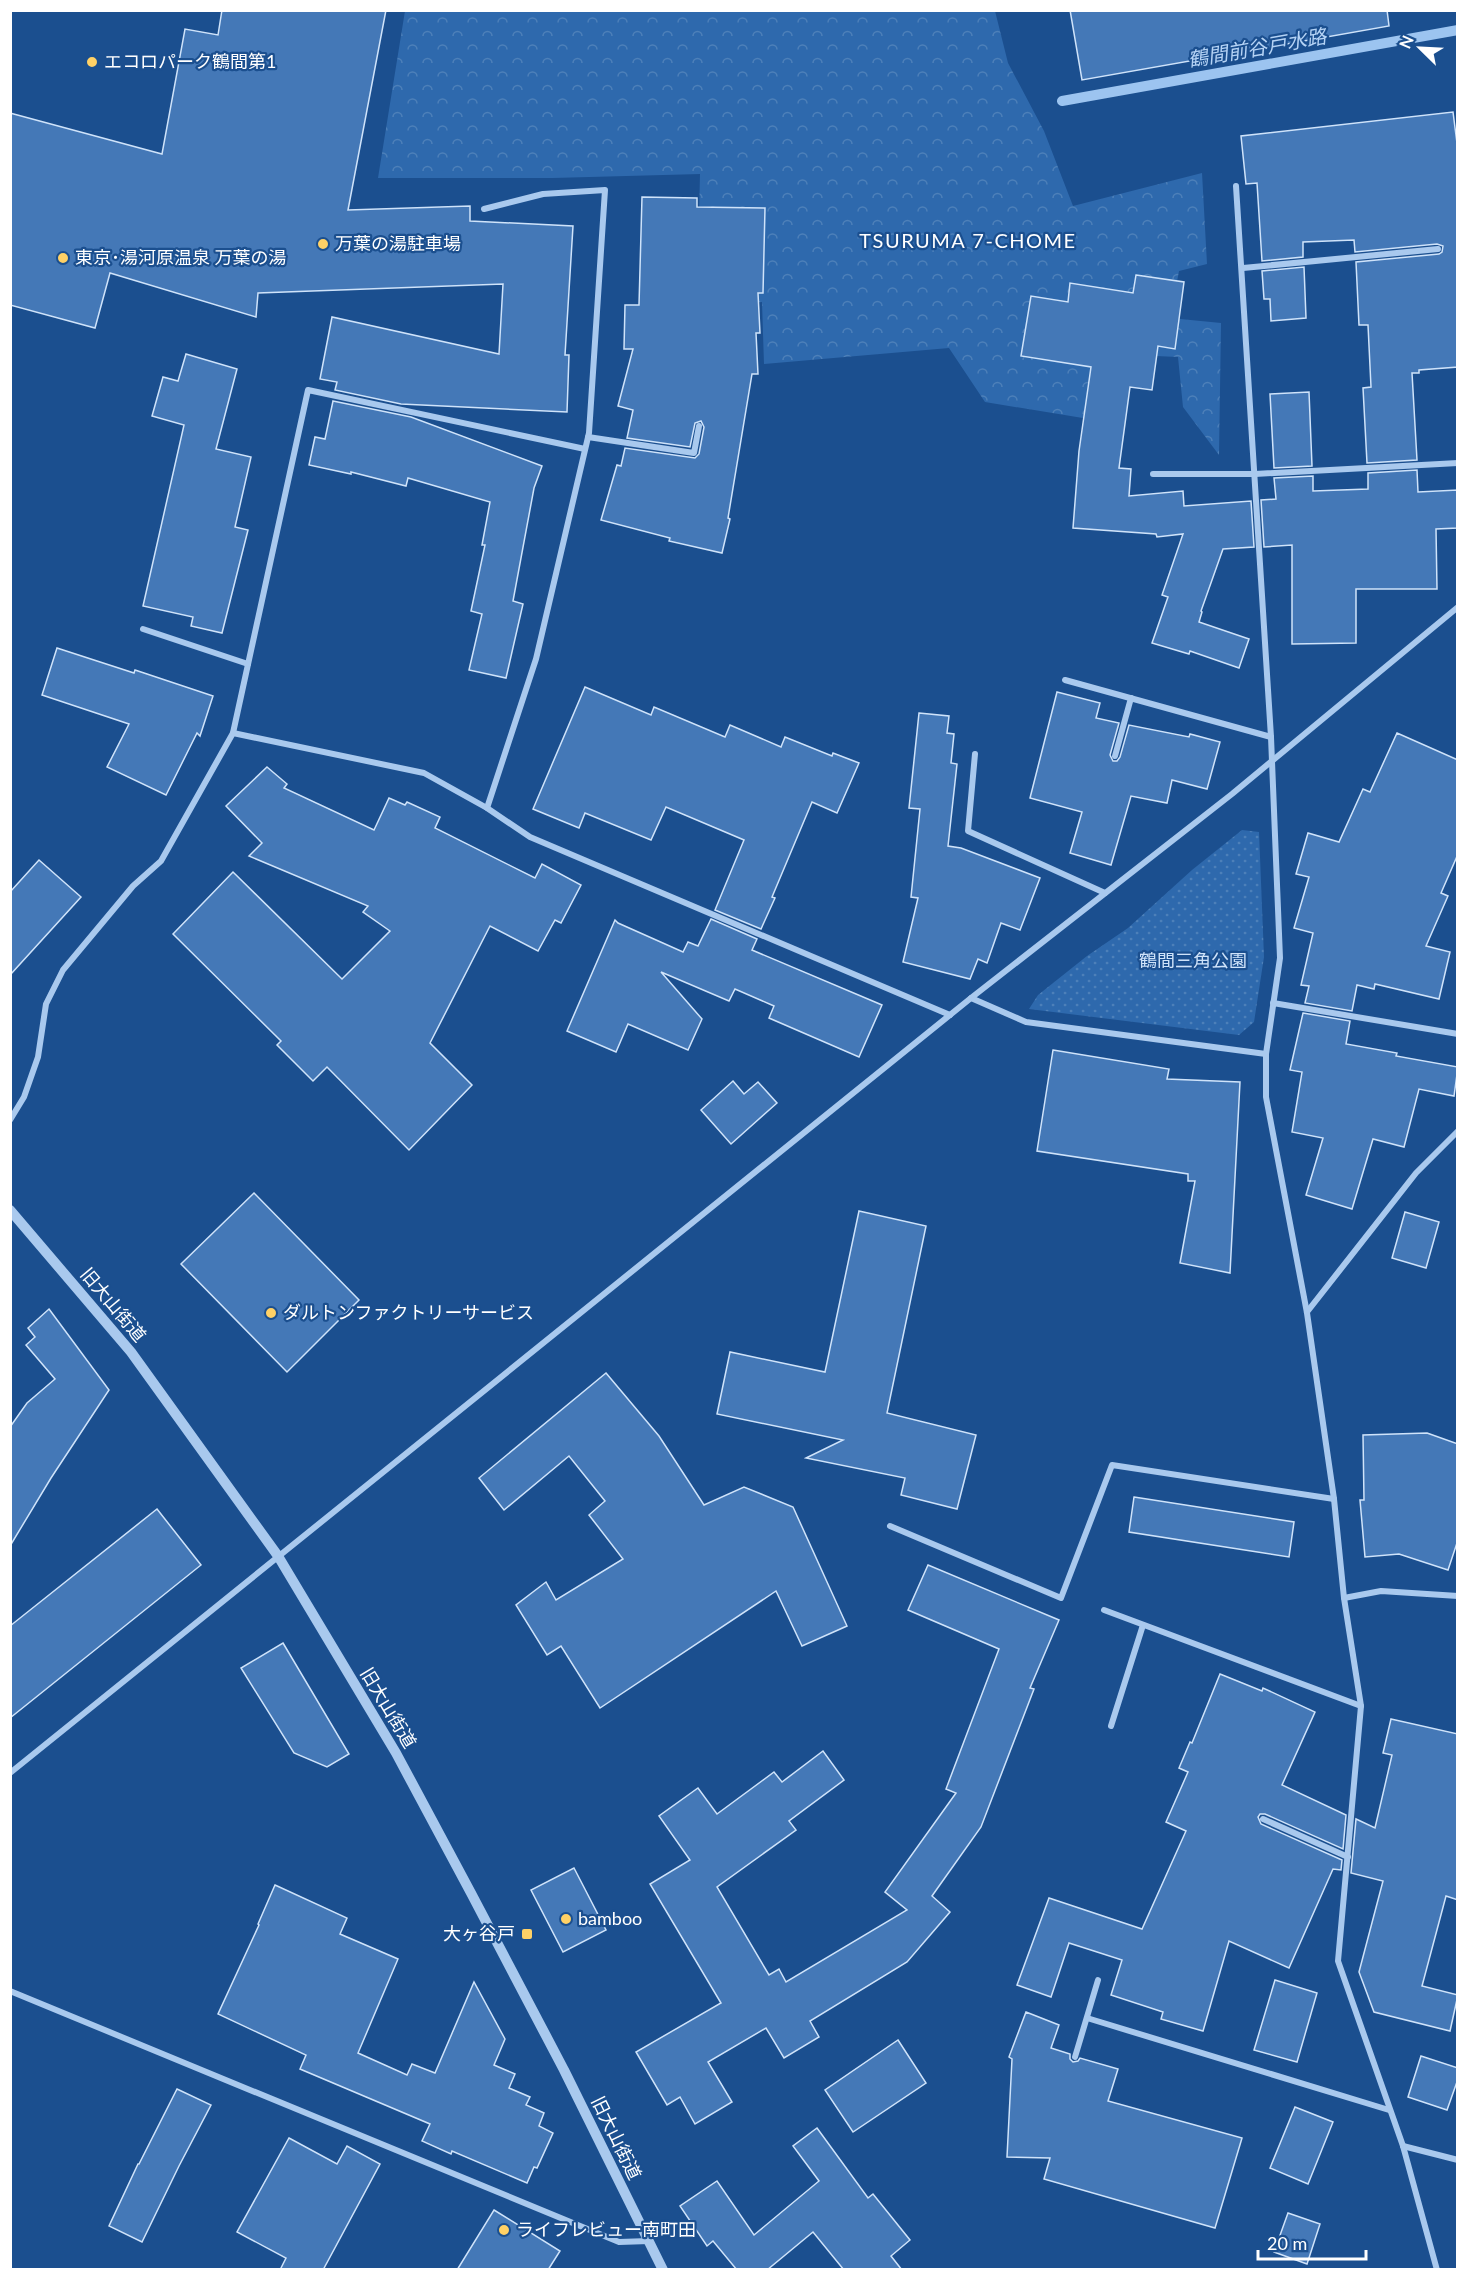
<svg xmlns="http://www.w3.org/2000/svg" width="1468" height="2280" font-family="Lato,'Noto Sans JP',sans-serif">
	<defs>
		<pattern id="forest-crowns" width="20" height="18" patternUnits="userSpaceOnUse" patternTransform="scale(1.5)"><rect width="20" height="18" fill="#2e69ad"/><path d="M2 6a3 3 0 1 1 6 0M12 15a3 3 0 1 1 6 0" fill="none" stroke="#4d80b9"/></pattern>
		<pattern id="park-dots" width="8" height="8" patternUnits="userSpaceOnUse" patternTransform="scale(1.5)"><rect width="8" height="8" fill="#2e69ad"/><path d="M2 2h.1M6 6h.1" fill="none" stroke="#4d80b9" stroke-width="1.8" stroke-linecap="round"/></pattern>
	</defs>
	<rect width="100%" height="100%" fill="#1b4f8f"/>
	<path fill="url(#forest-crowns)" d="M 405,11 L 995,11 L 1008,63 L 1044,131 L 1073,206 L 1202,173 L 1207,264 L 1179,271 L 1170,318 L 1221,323 L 1219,455 L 1183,407 L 1178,357 L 1134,355 L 1103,368 L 1095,420 L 985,402 L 949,348 L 764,364 L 762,302 L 697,306 L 700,174 L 552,178 L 378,178 Z"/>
	<path fill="url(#park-dots)" d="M 1242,830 L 1259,832 L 1264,957 L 1254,1022 L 1239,1035 L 1029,1009 L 1038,995 L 1087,956 L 1128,928 L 1192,870 Z"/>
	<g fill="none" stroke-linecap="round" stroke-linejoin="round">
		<path stroke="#9cc4f0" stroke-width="10" d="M 1062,101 L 1458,30"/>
	</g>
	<g fill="#4478b7" stroke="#cfe3fa" stroke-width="1.5">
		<path d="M 222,10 L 386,10 L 348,210 L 470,206 L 470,221 L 573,226 L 565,355 L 569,355 L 567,412 L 401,404 L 335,390 L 337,382 L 320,379 L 332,317 L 499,354 L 503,284 L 258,293 L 256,317 L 110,273 L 95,328 L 10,305 L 10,113 L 162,154 L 185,29 L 218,35 Z"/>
		<path d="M 1070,10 L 1387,10 L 1389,26 L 1082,80 Z"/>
		<path d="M 1453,112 L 1458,151 L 1458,367 L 1419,370 L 1419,373 L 1412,373 L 1417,460 L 1367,463 L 1363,388 L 1371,387 L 1368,325 L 1359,325 L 1356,262 L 1439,254 L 1442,252 L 1443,246 L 1437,244 L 1355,252 L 1354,240 L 1303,242 L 1303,257 L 1262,261 L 1257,183 L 1246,184 L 1241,136 Z"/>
		<path d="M 642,197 L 697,198 L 697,207 L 765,208 L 763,293 L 758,293 L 760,333 L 756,333 L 758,374 L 752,374 L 728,518 L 730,519 L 722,553 L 669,541 L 670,538 L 601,520 L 617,465 L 621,466 L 625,448 L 695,458 L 699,454 L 704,427 L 701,421 L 695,423 L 690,447 L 627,438 L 633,410 L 618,406 L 633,349 L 624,349 L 625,305 L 639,305 Z"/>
		<path d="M 1304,267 L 1306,318 L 1271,321 L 1270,299 L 1264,299 L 1262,271 Z"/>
		<path d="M 1136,275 L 1184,282 L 1175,349 L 1158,346 L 1152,390 L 1130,387 L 1119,468 L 1131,469 L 1129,496 L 1183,491 L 1184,506 L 1251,501 L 1254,547 L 1223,549 L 1201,611 L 1202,612 L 1199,622 L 1249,639 L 1239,668 L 1190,651 L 1189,654 L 1152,643 L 1168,597 L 1162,595 L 1183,534 L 1157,537 L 1156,534 L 1073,528 L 1079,451 L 1091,367 L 1021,356 L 1031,296 L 1068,302 L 1070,283 L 1133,293 Z"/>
		<path d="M 186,354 L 237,369 L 216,449 L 251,457 L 235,527 L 248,530 L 222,633 L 191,626 L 193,617 L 143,606 L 184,425 L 152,416 L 163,377 L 178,381 Z"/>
		<path d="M 1309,392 L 1312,466 L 1274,468 L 1270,394 Z"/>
		<path d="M 333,401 L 411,417 L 542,466 L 534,488 L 513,601 L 523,604 L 506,678 L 469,670 L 482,614 L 471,611 L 485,545 L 482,545 L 490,502 L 408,478 L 406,486 L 351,472 L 351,474 L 309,465 L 315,437 L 325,439 Z"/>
		<path d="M 1417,470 L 1418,492 L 1458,490 L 1458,528 L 1436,529 L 1437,589 L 1356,589 L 1356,643 L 1292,644 L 1292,545 L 1264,547 L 1261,500 L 1276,499 L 1274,478 L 1313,476 L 1313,491 L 1368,489 L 1368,473 Z"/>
		<path d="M 57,648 L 134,673 L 135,670 L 213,696 L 200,736 L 197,733 L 166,795 L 107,767 L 129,724 L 42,695 Z"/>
		<path d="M 585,687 L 651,715 L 654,707 L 725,737 L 730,725 L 781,747 L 785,737 L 832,756 L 833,753 L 859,763 L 837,813 L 812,802 L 772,897 L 775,898 L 761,929 L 715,910 L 744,840 L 666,807 L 651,840 L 585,813 L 579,828 L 533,809 Z"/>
		<path d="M 1057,692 L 1100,703 L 1096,718 L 1119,723 L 1110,755 L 1113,761 L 1117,761 L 1120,757 L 1129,725 L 1189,737 L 1190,734 L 1220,742 L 1207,789 L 1172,780 L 1167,803 L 1131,796 L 1111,865 L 1070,853 L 1082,812 L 1030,798 Z"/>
		<path d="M 919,713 L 949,716 L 947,733 L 954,734 L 951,763 L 957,764 L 948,846 L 961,848 L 1040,878 L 1020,930 L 1001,923 L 987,963 L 978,959 L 970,979 L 903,962 L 918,898 L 911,897 L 920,809 L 909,808 Z"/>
		<path d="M 1397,733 L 1458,760 L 1458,854 L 1441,893 L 1448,896 L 1426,946 L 1450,952 L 1439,999 L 1375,984 L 1374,989 L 1357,985 L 1352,1011 L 1305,1003 L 1309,986 L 1301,985 L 1313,933 L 1294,928 L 1309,877 L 1296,874 L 1308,833 L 1339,842 L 1363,789 L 1370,792 Z"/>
		<path d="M 267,767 L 287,784 L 284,788 L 374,830 L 389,798 L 405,805 L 407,802 L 440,817 L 435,828 L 535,878 L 542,864 L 581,885 L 561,923 L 555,920 L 538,951 L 490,926 L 430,1043 L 472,1085 L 409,1150 L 327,1067 L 313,1081 L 277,1045 L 281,1041 L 173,934 L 233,872 L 342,979 L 390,931 L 363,912 L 368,906 L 249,856 L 262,843 L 226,806 Z"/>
		<path d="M 39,860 L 81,897 L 10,975 L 10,892 Z"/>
		<path d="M 711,919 L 757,939 L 752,950 L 882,1005 L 859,1057 L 769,1018 L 774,1006 L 735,989 L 729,1001 L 661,972 L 702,1019 L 688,1050 L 628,1024 L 616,1052 L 567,1031 L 615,920 L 618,923 L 683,952 L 688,942 L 698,946 Z"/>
		<path d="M 1303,1013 L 1350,1021 L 1346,1044 L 1397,1053 L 1396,1056 L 1458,1067 L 1454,1096 L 1419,1089 L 1404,1147 L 1373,1139 L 1352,1209 L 1306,1195 L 1323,1138 L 1292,1132 L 1302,1072 L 1290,1070 Z"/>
		<path d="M 1053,1050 L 1169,1069 L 1167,1079 L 1240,1082 L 1230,1273 L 1180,1263 L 1195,1181 L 1188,1181 L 1188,1174 L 1037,1151 Z"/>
		<path d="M 733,1081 L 744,1094 L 758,1082 L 777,1103 L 731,1144 L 701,1110 Z"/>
		<path d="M 254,1193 L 359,1300 L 287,1372 L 181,1264 Z"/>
		<path d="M 859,1211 L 926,1226 L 887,1413 L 976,1435 L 957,1509 L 901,1495 L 905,1478 L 806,1458 L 843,1440 L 717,1414 L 730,1352 L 825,1372 Z"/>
		<path d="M 1405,1212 L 1439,1222 L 1426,1268 L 1392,1258 Z"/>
		<path d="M 49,1309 L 109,1390 L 51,1478 L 10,1546 L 10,1427 L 27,1403 L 55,1379 L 26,1345 L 35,1337 L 28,1328 Z"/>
		<path d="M 606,1373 L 659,1436 L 704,1505 L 744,1487 L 793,1507 L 847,1626 L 802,1646 L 776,1591 L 600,1708 L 561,1646 L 547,1655 L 516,1605 L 546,1582 L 556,1600 L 623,1559 L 589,1515 L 605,1501 L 569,1456 L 504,1510 L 479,1478 Z"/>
		<path d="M 1427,1433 L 1458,1444 L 1458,1540 L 1448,1570 L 1399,1554 L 1365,1557 L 1360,1500 L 1364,1500 L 1363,1435 Z"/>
		<path d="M 1134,1497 L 1294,1522 L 1289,1557 L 1129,1532 Z"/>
		<path d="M 157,1509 L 201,1565 L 10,1718 L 10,1626 Z"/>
		<path d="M 928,1565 L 1059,1620 L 1030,1688 L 1034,1689 L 981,1827 L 932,1896 L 950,1912 L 907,1962 L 810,2021 L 819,2037 L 784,2058 L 766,2028 L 708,2062 L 732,2102 L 695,2124 L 680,2097 L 667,2105 L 636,2052 L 721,2003 L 650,1884 L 690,1860 L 659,1816 L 698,1788 L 717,1814 L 774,1772 L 782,1782 L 823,1751 L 844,1780 L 789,1821 L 796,1830 L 717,1887 L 769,1975 L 779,1969 L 786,1982 L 907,1910 L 885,1892 L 956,1793 L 946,1789 L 999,1649 L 908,1610 Z"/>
		<path d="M 283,1643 L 349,1754 L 327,1767 L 294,1753 L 241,1668 Z"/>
		<path d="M 1220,1674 L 1262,1691 L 1263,1688 L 1315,1712 L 1282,1785 L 1346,1815 L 1343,1849 L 1265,1814 L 1260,1814 L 1258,1817 L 1261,1824 L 1342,1860 L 1341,1870 L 1333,1869 L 1289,1968 L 1229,1941 L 1203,2031 L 1161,2019 L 1163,2012 L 1111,1995 L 1122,1960 L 1069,1943 L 1051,1997 L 1017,1985 L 1049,1898 L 1142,1929 L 1186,1831 L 1166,1822 L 1188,1772 L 1179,1768 L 1190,1742 L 1192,1743 Z"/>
		<path d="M 1391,1719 L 1458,1734 L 1458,1900 L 1446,1896 L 1422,1986 L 1458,1995 L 1450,2031 L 1374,2012 L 1359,1972 L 1383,1881 L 1351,1873 L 1356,1819 L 1375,1828 L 1392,1755 L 1383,1753 Z"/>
		<path d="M 574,1868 L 606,1930 L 563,1952 L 531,1890 Z"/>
		<path d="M 275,1885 L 347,1918 L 340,1934 L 398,1959 L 358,2053 L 407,2075 L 412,2064 L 435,2073 L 474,1982 L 505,2039 L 494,2065 L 515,2074 L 509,2088 L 530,2097 L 526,2105 L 544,2113 L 539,2126 L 553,2133 L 537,2168 L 534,2167 L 527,2183 L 452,2151 L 451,2154 L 422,2141 L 430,2124 L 300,2069 L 306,2055 L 218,2014 L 259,1925 L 258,1924 Z"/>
		<path d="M 1275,1980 L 1317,1993 L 1297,2062 L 1254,2050 Z"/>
		<path d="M 1026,2012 L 1059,2025 L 1051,2048 L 1070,2054 L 1070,2059 L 1073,2062 L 1078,2061 L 1080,2058 L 1118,2069 L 1108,2101 L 1242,2138 L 1215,2228 L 1044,2179 L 1050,2158 L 1007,2157 L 1012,2059 L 1009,2057 Z"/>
		<path d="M 898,2040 L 926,2083 L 853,2132 L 825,2090 Z"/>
		<path d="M 1421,2056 L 1458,2068 L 1458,2079 L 1447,2110 L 1408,2097 Z"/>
		<path d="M 177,2089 L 211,2105 L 179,2166 L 142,2242 L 109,2226 L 138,2164 L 139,2164 Z"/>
		<path d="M 1295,2107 L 1333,2122 L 1308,2184 L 1270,2168 Z"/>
		<path d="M 817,2128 L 868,2198 L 873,2194 L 910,2240 L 891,2256 L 902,2270 L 844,2270 L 813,2232 L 767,2270 L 737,2270 L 713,2241 L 707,2246 L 680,2206 L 717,2181 L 754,2235 L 819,2181 L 793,2146 Z"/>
		<path d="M 289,2138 L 337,2164 L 347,2146 L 380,2164 L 323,2270 L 280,2270 L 286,2258 L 237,2232 Z"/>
		<path d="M 494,2210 L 560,2251 L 548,2270 L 457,2270 Z"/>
		<path d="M 1288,2213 L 1320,2224 L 1307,2264 L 1274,2252 Z"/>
	</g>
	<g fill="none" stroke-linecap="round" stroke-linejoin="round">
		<g stroke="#a9c9ee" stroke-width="6">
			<path d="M 1236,186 L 1271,737 L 1280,958 L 1266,1054 L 1266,1097 L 1307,1313 L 1334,1499 L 1344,1598 L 1361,1706 L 1338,1961 L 1403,2146 L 1437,2270"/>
			<path d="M 484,209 L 543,194 L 605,190 L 589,433 L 536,659 L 487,808"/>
			<path d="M 1243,268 L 1438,249"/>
			<path d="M 588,437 L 694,453 L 699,426"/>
			<path d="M 1153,474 L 1255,474 L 1458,463"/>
			<path d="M 143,629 L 248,664"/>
			<path d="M 1065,680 L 1271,737"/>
			<path d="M 233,733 L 424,773 L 487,808 L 530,837 L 950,1015"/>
			<path d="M 975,754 L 968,831 L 1105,893"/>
			<path d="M 1115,756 L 1131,698"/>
			<path d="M 971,998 L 1026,1022 L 1266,1054"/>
			<path d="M 1273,1003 L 1458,1034"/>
			<path d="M 10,1120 L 24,1097 L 38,1057 L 46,1004 L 63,970 L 133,886 L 161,861 L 233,733 L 308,390 L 585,449"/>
			<path d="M 1307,1312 L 1416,1173 L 1458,1131"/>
			<path d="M 890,1526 L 1061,1598 L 1112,1465 L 1334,1499"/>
			<path d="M 1344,1598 L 1381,1591 L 1458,1596"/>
			<path d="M 1104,1610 L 1361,1706"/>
			<path d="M 1111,1726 L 1143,1625"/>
			<path d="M 10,1773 L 971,998 L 1232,794 L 1458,607"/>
			<path d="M 1263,1819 L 1348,1857"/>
			<path d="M 10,1991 L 619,2242 L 649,2241"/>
			<path d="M 1087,2018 L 1389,2110"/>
			<path d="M 1075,2057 L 1098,1980"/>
			<path d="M 1403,2146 L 1458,2160"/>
		</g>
		<path stroke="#a9c9ee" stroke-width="10" d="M 10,1210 L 131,1352 L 278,1556 L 396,1753 L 471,1893 L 564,2070 L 663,2270"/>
	</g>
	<g fill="#ffd166" stroke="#1b4f8f" stroke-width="2">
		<circle cx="92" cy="62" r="6"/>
		<circle cx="323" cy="244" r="6"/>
		<circle cx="63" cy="258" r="6"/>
		<circle cx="271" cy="1313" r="6"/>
		<circle cx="566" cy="1919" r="6"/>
		<rect x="521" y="1928" width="12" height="12" rx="3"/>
		<circle cx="504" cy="2230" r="6"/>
	</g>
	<g text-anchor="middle" stroke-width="4.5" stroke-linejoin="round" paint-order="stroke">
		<g font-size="18" fill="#fff" stroke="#1b4f8f" text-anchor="start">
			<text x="104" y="68">エコロパーク鶴間第1</text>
			<text x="335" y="250">万葉の湯駐車場</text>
			<text x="75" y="264">東京･湯河原温泉 万葉の湯</text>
			<text x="283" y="1319">ダルトンファクトリーサービス</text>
			<text x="578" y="1925">bamboo</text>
			<text x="515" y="1940" text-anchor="end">大ヶ谷戸</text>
			<text x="516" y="2236">ライフレビュー南町田</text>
		</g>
		<g font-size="18" fill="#cfe3fa" stroke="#1b4f8f">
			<text x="1193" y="967">鶴間三角公園</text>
		</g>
		<g font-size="18" fill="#fff" stroke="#1b4f8f">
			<text transform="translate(113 1305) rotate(50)" y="6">旧大山街道</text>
			<text transform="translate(388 1708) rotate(59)" y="6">旧大山街道</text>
			<text transform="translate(616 2138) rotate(64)" y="6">旧大山街道</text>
		</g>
		<g font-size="20" font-style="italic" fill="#b5d3f5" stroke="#1b4f8f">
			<text transform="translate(1257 48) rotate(-10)" y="7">鶴間前谷戸水路</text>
		</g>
		<g font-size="20" letter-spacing="1.5" fill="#fff" stroke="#1b4f8f">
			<text x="968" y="248">TSURUMA 7-CHOME</text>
		</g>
	</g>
	<rect width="1468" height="2280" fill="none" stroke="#ffffff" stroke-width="24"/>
	<g transform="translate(1420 48) rotate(294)" stroke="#1b4f8f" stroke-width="4.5" paint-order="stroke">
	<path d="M0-4.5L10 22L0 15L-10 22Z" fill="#ffffff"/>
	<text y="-9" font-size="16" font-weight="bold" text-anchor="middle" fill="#ffffff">N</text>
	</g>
	<path d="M1258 2250v9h108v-9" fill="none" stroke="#ffffff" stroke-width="3"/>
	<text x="1267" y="2250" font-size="18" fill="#ffffff" stroke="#1b4f8f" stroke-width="4.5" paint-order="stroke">20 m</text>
</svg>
